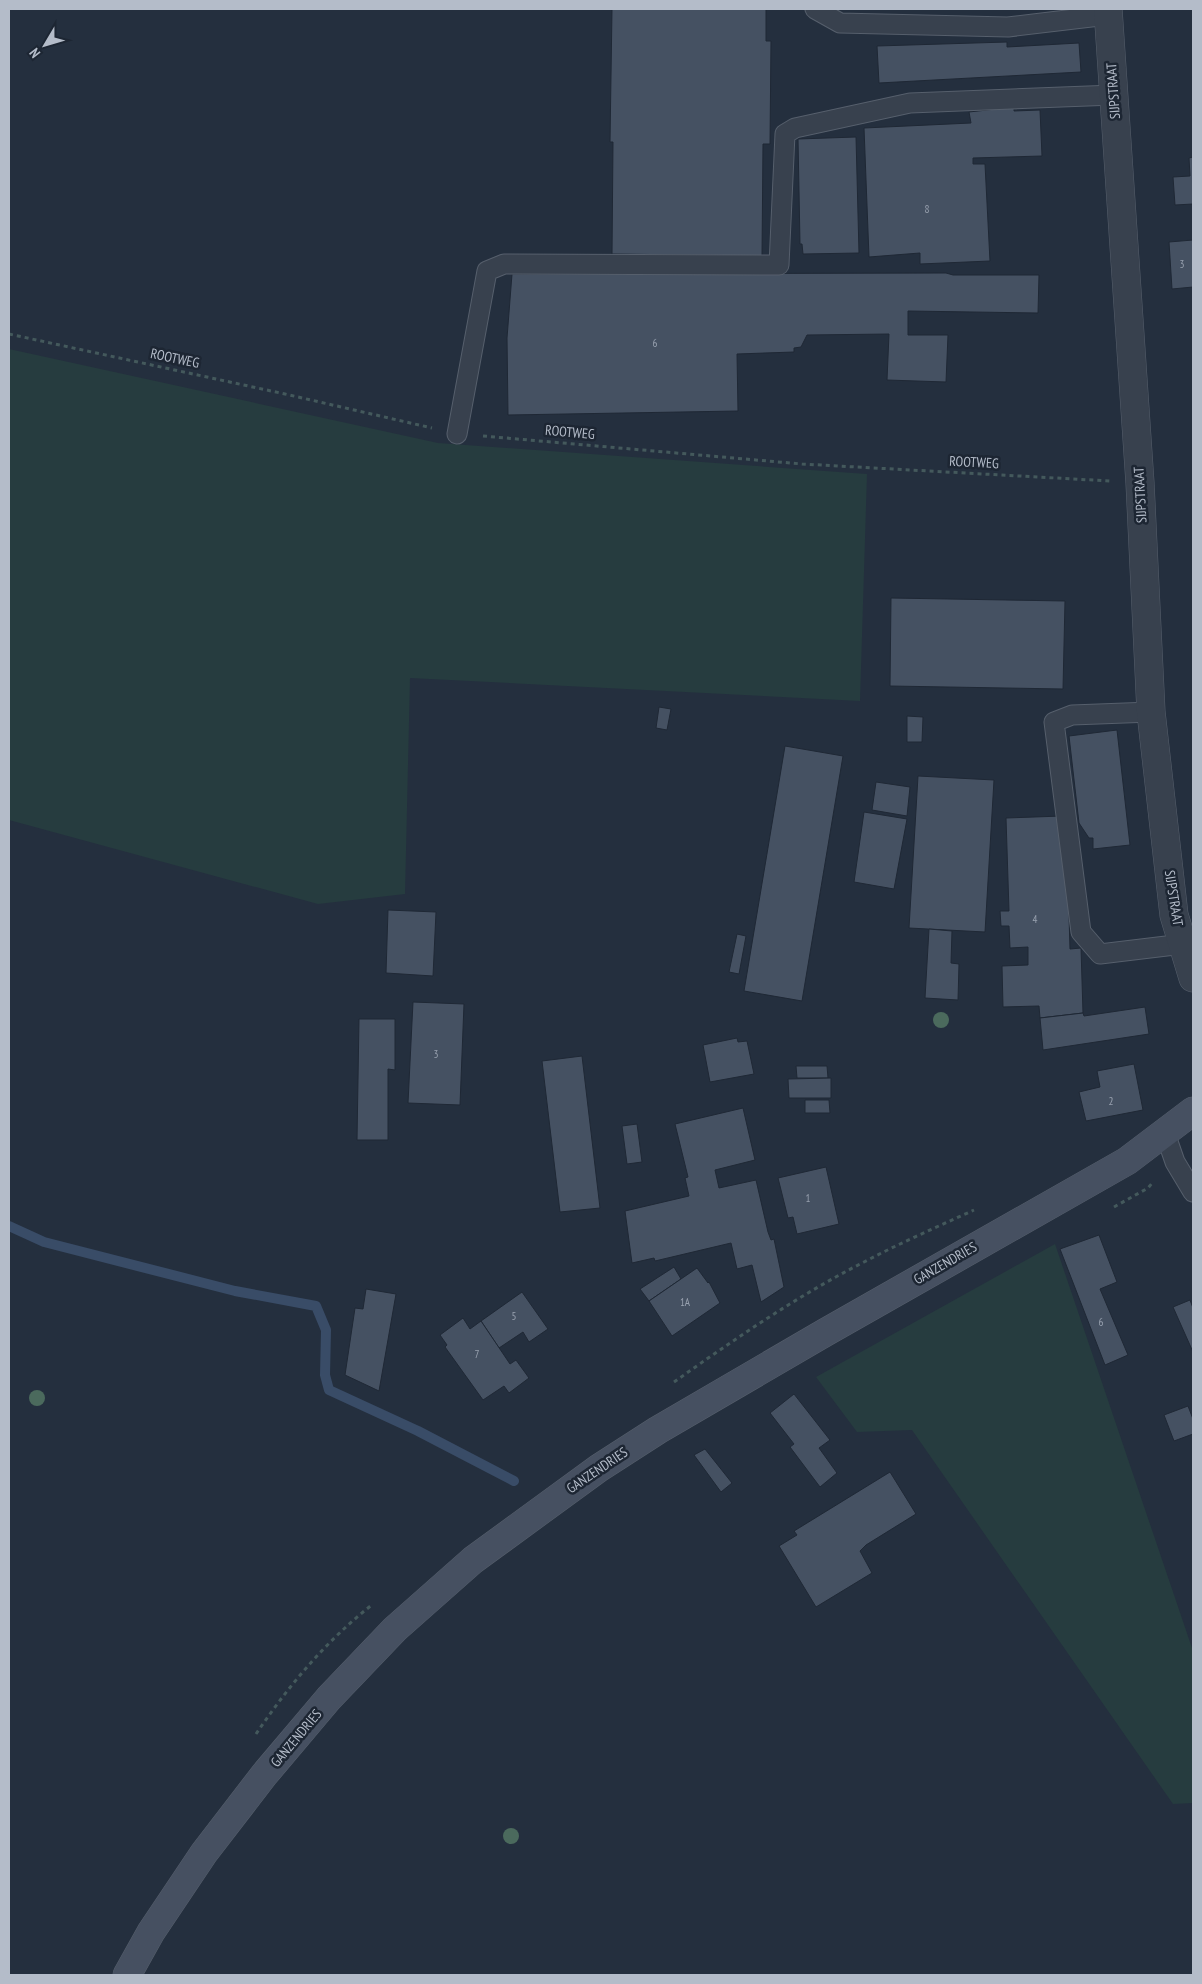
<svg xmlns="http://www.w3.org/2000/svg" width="1202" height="1984" font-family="'PT Sans Narrow',sans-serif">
	<rect width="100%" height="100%" fill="#242f3e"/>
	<g fill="#263c3f">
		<path d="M 9,349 L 438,443 L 867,474 L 860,701 L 410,678 L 405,894 L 318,904 L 9,820 Z"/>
		<path d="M 1055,1244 L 1192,1648 L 1193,1648 L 1193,1803 L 1173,1804 L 912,1430 L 857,1432 L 816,1377 Z"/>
	</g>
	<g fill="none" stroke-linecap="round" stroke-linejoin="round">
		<path stroke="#394c67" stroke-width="10" d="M 9,1226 L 44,1242 L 235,1291 L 316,1306 L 326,1330 L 325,1375 L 329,1390 L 418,1431 L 514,1481"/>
	</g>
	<g fill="#455162" stroke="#1f2835">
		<path d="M 612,9 L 766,9 L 766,41 L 771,41 L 770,144 L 763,144 L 762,256 L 612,254 L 613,142 L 610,142 Z"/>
		<path d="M 1007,42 L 1007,47 L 1079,43 L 1081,72 L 879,83 L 877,46 Z"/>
		<path d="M 1014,107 L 1014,111 L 1040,110 L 1042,156 L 973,158 L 973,164 L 985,164 L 990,261 L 920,264 L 920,253 L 869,257 L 864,128 L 971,123 L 969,112 Z"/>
		<path d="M 856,137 L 859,253 L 803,254 L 802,244 L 800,244 L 798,139 Z"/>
		<path d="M 1193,157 L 1193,204 L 1175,205 L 1173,177 L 1190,176 L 1189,158 Z"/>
		<path d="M 1193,240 L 1193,287 L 1172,289 L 1169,242 Z"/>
		<path d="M 946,273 L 953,275 L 1039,275 L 1038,313 L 908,311 L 908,335 L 948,335 L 946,382 L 887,380 L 889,334 L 807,335 L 801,347 L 794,348 L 794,352 L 737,354 L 738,411 L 508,415 L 507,338 L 512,274 Z"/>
		<path d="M 891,598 L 1065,601 L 1063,689 L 890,686 Z"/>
		<path d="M 659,707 L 671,709 L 667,730 L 656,728 Z"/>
		<path d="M 907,716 L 923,717 L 922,742 L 907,742 Z"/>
		<path d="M 1117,730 L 1130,845 L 1093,849 L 1093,838 L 1089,838 L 1079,823 L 1069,736 Z"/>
		<path d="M 785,746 L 843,756 L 802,1001 L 744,991 Z"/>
		<path d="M 918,776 L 994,780 L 985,932 L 909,928 Z"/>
		<path d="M 876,782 L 910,787 L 907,816 L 872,810 Z"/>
		<path d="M 864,812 L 907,819 L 894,889 L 854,882 Z"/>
		<path d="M 1062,816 L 1067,848 L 1070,949 L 1081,948 L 1083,1013 L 1040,1018 L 1039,1006 L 1003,1007 L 1002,966 L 1028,965 L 1028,947 L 1010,948 L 1009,926 L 1001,926 L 1000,911 L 1009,911 L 1006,818 Z"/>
		<path d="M 388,910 L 436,912 L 433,976 L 386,973 Z"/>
		<path d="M 929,929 L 952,931 L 951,963 L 959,964 L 958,1000 L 925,998 Z"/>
		<path d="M 737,934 L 746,936 L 739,974 L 729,972 Z"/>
		<path d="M 413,1002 L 464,1004 L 460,1105 L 408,1103 Z"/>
		<path d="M 1145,1007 L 1149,1034 L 1043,1050 L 1040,1018 L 1083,1013 L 1084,1016 Z"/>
		<path d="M 359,1019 L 395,1019 L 395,1070 L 388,1069 L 388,1140 L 357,1140 Z"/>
		<path d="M 737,1038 L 738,1042 L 747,1041 L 754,1074 L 710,1082 L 703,1045 Z"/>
		<path d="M 582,1056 L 600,1208 L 560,1212 L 542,1061 Z"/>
		<path d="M 1134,1064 L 1143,1110 L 1086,1121 L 1079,1092 L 1100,1087 L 1097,1071 Z"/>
		<path d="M 796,1066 L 827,1066 L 828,1078 L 797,1078 Z"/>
		<path d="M 831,1078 L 831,1098 L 789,1098 L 788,1079 Z"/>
		<path d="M 805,1100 L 829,1100 L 830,1113 L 805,1113 Z"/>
		<path d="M 743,1108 L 755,1160 L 715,1170 L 719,1188 L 756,1180 L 768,1232 L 771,1240 L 774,1239 L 784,1287 L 761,1302 L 752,1265 L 737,1269 L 731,1243 L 655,1261 L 654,1258 L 632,1263 L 625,1211 L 689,1196 L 685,1178 L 688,1177 L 675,1124 Z"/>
		<path d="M 637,1124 L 642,1162 L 627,1164 L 622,1126 Z"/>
		<path d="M 826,1167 L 839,1224 L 797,1234 L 793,1217 L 788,1218 L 778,1178 Z"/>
		<path d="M 1099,1235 L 1117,1282 L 1100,1289 L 1128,1355 L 1105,1365 L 1060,1249 Z"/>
		<path d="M 674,1267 L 681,1279 L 649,1301 L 640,1289 Z"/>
		<path d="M 697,1268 L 708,1283 L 709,1282 L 720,1303 L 672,1336 L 649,1301 Z"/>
		<path d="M 366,1289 L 396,1294 L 379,1391 L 345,1375 L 355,1308 L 363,1309 Z"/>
		<path d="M 522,1292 L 548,1329 L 529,1342 L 523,1332 L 499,1348 L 481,1321 Z"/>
		<path d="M 1190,1300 L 1193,1308 L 1193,1352 L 1173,1307 Z"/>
		<path d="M 463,1318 L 470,1329 L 481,1321 L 510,1364 L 516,1360 L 529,1378 L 509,1393 L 504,1386 L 483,1400 L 445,1347 L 447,1345 L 440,1335 Z"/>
		<path d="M 794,1394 L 830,1440 L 819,1448 L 837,1473 L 820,1487 L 790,1447 L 794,1444 L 770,1413 Z"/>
		<path d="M 1188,1406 L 1193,1419 L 1193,1434 L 1174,1441 L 1164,1415 Z"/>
		<path d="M 705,1449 L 732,1483 L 721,1492 L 694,1455 Z"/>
		<path d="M 890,1472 L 916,1514 L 866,1545 L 860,1551 L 872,1573 L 816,1607 L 779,1546 L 797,1535 L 794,1531 Z"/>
	</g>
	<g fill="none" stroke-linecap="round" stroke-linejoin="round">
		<defs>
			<g id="lane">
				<path d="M 815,9 L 840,23 L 1008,27 L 1108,15"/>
				<path d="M 457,434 L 487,271 L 504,264 L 779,265 L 785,134 L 795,128 L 910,103 L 1114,95"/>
				<path d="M 1151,712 L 1072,715 L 1054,722 L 1081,932 L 1100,954 L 1183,944"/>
				<path d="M 1165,1133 L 1175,1162 L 1193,1192"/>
			</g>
			<path id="street" d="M 1108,9 L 1140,483 L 1151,712 L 1174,915 L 1193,978"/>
			<path id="secondary" d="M 127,1975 L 151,1932 L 204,1853 L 264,1775 L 329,1698 L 395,1629 L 473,1560 L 599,1468 L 658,1430 L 826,1332 L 1127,1161 L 1193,1111"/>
		</defs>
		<use href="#lane" stroke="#565f6c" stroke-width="21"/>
		<use href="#street" stroke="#565f6c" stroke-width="29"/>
		<use href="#secondary" stroke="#565f6c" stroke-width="29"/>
		<g stroke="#44595c" stroke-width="3" stroke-dasharray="4 4" stroke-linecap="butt">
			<path d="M 9,334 L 285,394 L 432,428"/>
			<path d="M 483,436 L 802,464 L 1110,481"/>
			<path d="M 1114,1207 L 1148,1188 L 1153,1182"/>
			<path d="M 674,1382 C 735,1339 797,1296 864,1262 C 900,1243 937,1227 974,1210"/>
			<path d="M 256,1734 C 289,1685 327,1640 373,1604"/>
		</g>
		<use href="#lane" stroke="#38414e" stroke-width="19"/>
		<use href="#street" stroke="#38414e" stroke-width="28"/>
		<use href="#secondary" stroke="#465061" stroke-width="28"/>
	</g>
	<g fill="#4b6a5d">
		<circle cx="941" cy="1020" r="8"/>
		<circle cx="37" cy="1398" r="8"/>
		<circle cx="511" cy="1836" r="8"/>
	</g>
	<g text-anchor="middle" stroke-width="5" stroke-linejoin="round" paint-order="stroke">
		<g font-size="11" fill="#98a1af">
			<text x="927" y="213">8</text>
			<text x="1182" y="268">3</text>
			<text x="655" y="347">6</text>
			<text x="1035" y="923">4</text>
			<text x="436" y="1058">3</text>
			<text x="1111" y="1105">2</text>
			<text x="808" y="1202">1</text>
			<text x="685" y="1306">1A</text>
			<text x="514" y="1320">5</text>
			<text x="1101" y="1326">6</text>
			<text x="477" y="1358">7</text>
		</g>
		<g font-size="14" fill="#b4bcc9" stroke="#1d2633">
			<text transform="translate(1113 91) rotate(-94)" y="5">SIJPSTRAAT</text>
			<text transform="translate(175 358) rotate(12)" y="5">ROOTWEG</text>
			<text transform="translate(570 432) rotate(5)" y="5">ROOTWEG</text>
			<text transform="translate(974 462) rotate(3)" y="5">ROOTWEG</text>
			<text transform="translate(1140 495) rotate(-93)" y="5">SIJPSTRAAT</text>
			<text transform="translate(1174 898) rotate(81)" y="5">SIJPSTRAAT</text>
			<text transform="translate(945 1263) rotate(-30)" y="5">GANZENDRIES</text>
			<text transform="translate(597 1470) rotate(-34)" y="5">GANZENDRIES</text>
			<text transform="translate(296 1738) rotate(-50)" y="5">GANZENDRIES</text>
		</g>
	</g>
	<rect width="1202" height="1984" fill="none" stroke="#b4bcc9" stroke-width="20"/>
	<g transform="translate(45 45) rotate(232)" stroke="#1d2633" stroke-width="4" paint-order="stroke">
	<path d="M0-4L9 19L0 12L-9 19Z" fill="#b4bcc9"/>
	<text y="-8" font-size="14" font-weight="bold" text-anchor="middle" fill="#b4bcc9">N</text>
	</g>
</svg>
